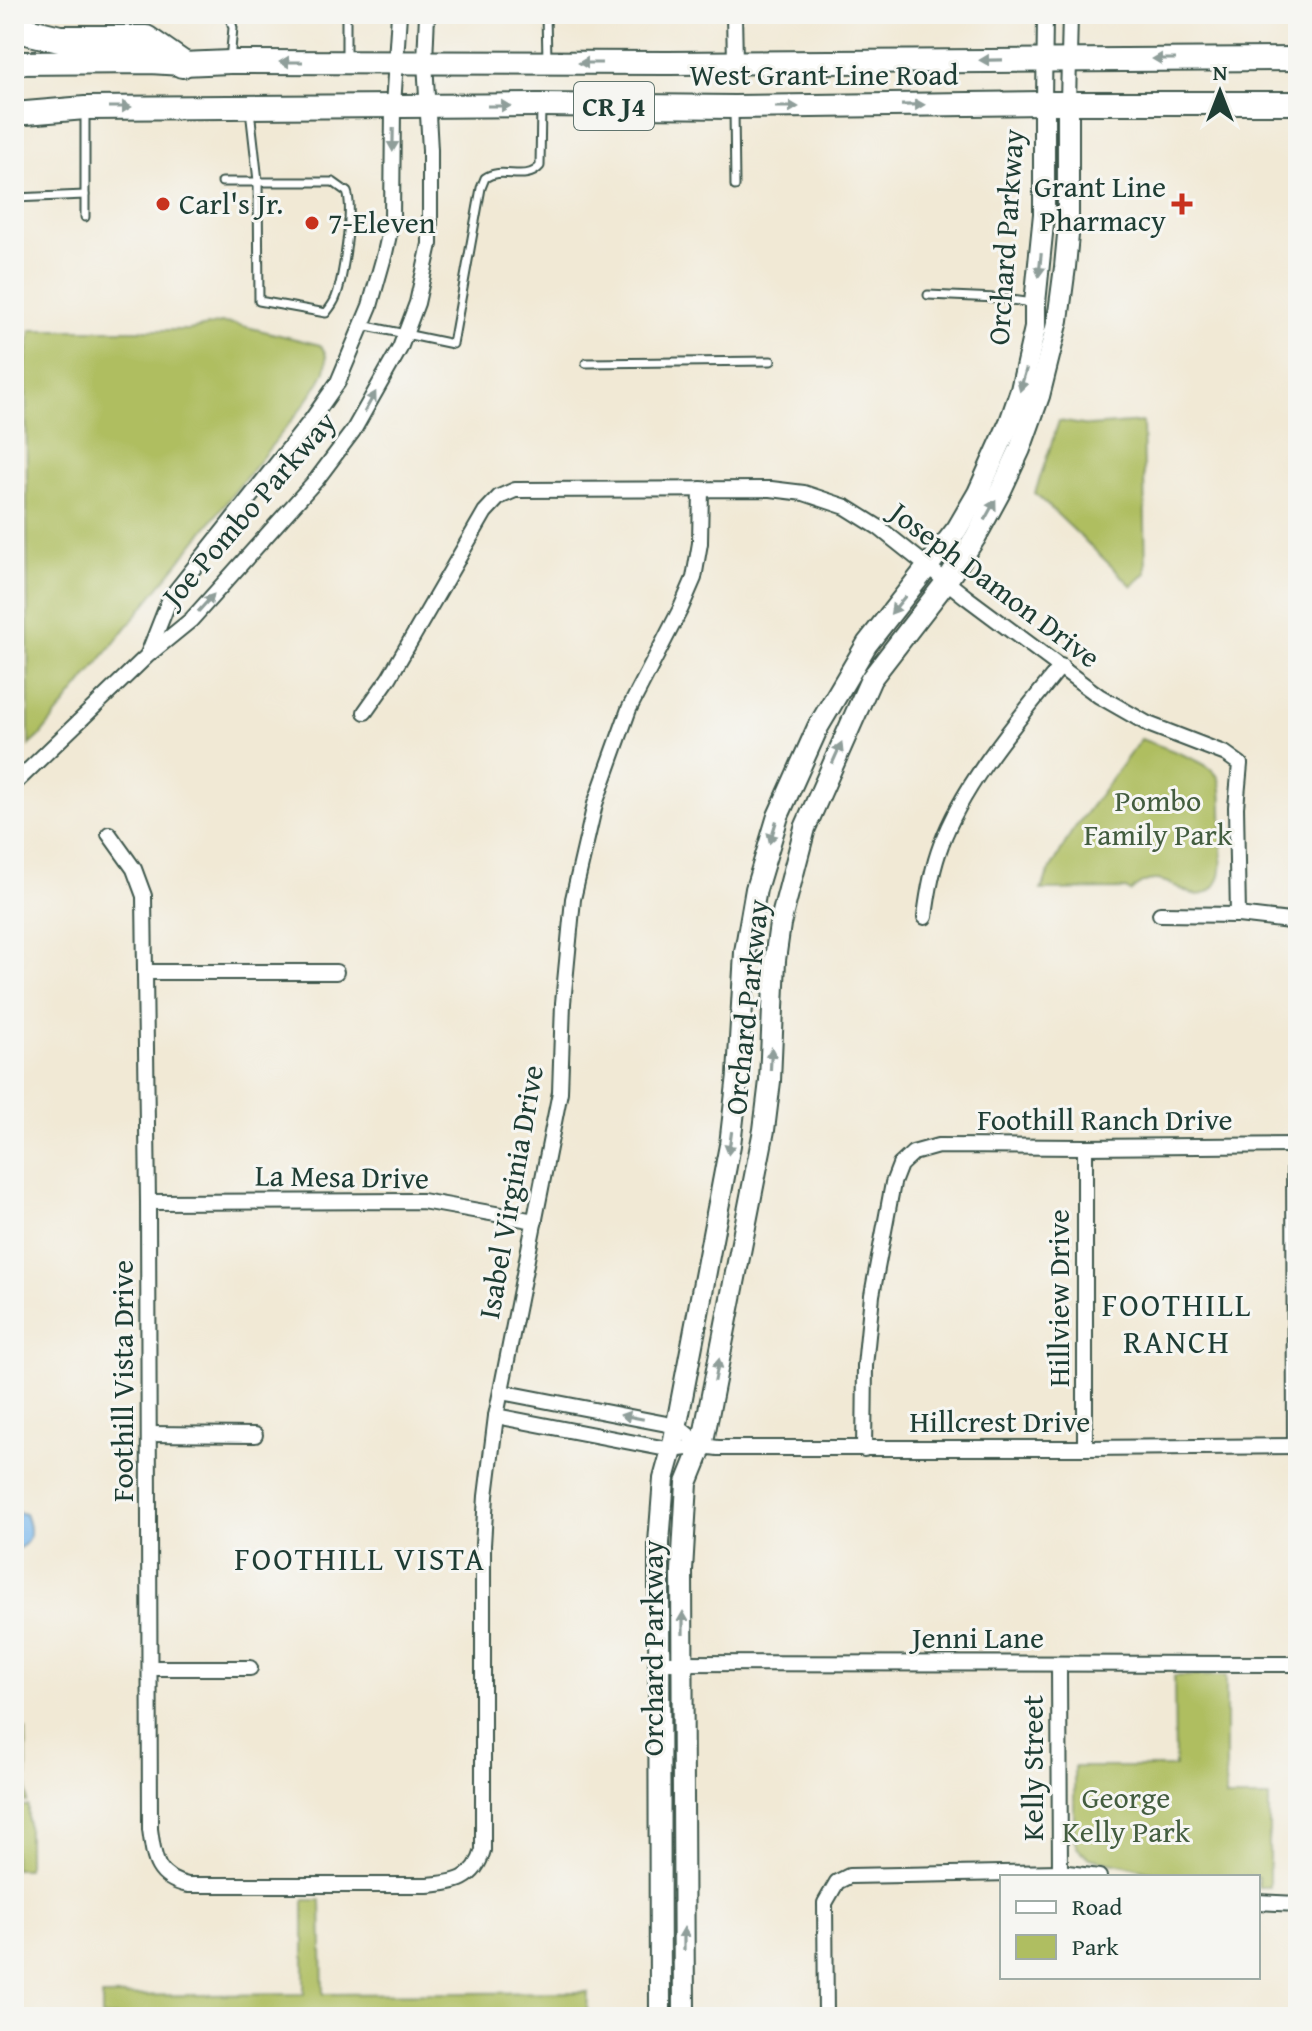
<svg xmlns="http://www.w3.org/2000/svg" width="1312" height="2031" font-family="'Gentium Book Plus',serif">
	<rect width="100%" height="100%" fill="#f6f6f2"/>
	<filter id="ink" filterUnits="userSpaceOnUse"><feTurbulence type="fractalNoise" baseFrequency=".0125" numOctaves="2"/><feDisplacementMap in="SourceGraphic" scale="16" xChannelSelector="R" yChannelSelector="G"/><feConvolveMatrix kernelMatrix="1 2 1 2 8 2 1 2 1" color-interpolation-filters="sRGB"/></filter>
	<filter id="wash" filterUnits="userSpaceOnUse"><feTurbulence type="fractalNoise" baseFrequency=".006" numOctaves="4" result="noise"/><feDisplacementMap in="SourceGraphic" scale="32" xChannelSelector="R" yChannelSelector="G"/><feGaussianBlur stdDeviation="1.8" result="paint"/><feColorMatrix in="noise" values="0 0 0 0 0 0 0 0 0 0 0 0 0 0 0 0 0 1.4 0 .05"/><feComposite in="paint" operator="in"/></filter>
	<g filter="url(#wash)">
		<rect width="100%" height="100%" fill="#f1e9d5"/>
		<g fill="#afbe61" stroke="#677e4a" stroke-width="2">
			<path d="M 221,323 L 235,324 L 320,345 C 338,364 315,388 304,405 L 39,737 L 29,746 L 26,362 L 31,330 L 189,330 Z"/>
			<path d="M 1059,421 L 1089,426 L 1143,422 L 1146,573 L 1132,586 L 1035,493 Z"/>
			<path d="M 1141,739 C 1157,745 1204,760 1214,772 C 1217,775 1219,778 1220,783 C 1223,794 1223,866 1220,876 C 1219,880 1217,883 1214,887 C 1188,915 1167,856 1130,892 L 1126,889 L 1041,890 L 1048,874 L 1071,833 Z"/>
			<path d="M 1174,1676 L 1226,1676 L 1226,1798 L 1269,1798 L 1269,1887 L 1258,1887 L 1258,1877 L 1170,1877 L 1125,1865 L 1089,1858 L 1077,1847 L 1074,1838 L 1074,1767 L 1175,1767 Z"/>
			<path d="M 14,1730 L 26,1730 L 27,1802 L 14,1802 Z"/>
			<rect x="14" y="1806" width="14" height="63"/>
			<path d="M 304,1900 L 321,1900 L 323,1994 L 588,1992 L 587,2017 L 102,2017 L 102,1996 L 304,1994 Z"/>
		</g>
		<path fill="#79b8ed" stroke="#4c7a90" stroke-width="2" d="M 17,1512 L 25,1514 C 30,1526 33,1542 19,1548 L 14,1546 L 14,1514 Z"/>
	</g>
	<g filter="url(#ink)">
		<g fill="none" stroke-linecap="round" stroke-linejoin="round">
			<defs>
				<g id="lane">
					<path d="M 229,14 L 233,28 L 230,60"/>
					<path d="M 346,14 L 346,60"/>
					<path d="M 546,14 L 547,60"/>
					<path d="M 734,109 L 735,186"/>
					<path d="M 222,182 L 333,182 L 347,192 C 354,208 343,279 336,297 C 334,303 330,308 326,313 L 259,301 L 258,181 L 250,110"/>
					<path d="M 14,198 L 85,195"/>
					<path d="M 85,217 L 85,110"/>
					<path d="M 928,295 L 997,298 L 1033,303"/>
					<path d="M 362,325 L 453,344 L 481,188 L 485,178 C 502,166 526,183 540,166 L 541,106"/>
					<path d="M 586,363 L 771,361"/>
				</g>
				<g id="street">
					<path d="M 734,14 L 735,62"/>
					<path d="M 1044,103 L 1045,14"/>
					<path d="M 1068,103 L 1070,14"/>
					<path d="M 148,654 L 170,598 L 312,419 L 338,382 L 370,306 L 385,253 L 392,221 L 393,106 L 399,14"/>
					<path d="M 365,712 L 389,678 L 485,512 L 499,497 L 515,490 L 771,489 L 804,493 L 846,507 L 878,527 L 966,597 L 1099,696 L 1148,724 L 1226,754 L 1240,764 L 1236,807 L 1238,915"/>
					<path d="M 14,784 L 148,655 L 191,620 L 317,479 L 353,431 L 400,348 L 417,303 L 430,244 L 430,150 L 425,61 L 427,14"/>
					<path d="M 109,834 L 134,869 L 144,896 L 148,1202 L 150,1829 C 154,1858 155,1878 188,1885 L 427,1885 C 455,1883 475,1880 483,1850 L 483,1545 L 486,1496 L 496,1416 L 560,1092 L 563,1003 L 573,899 L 595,804 L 629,709 L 681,608 L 694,578 L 700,543 L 701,489"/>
					<path d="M 1160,914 L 1238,915 L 1298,922"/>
					<path d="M 925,917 C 928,892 932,869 941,845 C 964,782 1019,719 1061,666"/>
					<path d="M 146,972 L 336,972"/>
					<path d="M 1294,1145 L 1295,1446"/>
					<path d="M 1085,1147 L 1085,1448"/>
					<path d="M 148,1202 L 422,1201 L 535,1221"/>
					<path d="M 501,1392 L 677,1426 L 702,1446"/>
					<path d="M 496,1416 L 672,1450 L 702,1446 L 718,1448 L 1085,1448 L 1298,1446"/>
					<path d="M 149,1434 L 255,1435"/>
					<path d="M 864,1449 L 865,1366 L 872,1295 L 893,1183 L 900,1165 L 913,1153 L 938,1146 L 1085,1147 L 1298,1145"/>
					<path d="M 659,1663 L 1298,1664"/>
					<path d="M 1059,1664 L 1060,1872"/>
					<path d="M 150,1668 L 250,1668"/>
					<path d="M 1258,1902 L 1298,1904"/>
					<path d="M 826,2017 L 825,1903 L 837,1882 L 849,1876 L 1060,1872 L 1099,1877"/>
				</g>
				<g id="secondary">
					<path d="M 660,2017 L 659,1579 L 659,1543 L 664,1479 L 672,1450 L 730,1145 L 738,1075 L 745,952 L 756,889 L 778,816 L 818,727 L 867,644 L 957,529 L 978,493 L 1010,422 L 1021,390 L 1035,328 L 1035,303 L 1044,214 L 1044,103"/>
					<path d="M 684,2017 L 682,1571 L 687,1483 L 702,1446 L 764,1130 L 770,1081 L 775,960 L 780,924 L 805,828 L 871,679 L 946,582 L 975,538 L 1001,490 L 1020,449 L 1039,396 L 1058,320 L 1065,267 L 1068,235 L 1068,103"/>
				</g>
				<g id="primary">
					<path d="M 14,63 L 150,62 L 182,64 L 230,62 L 668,63 L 1298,59"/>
					<path d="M 14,114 L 85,108 L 541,105 L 734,107 L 1044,103 L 1298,103"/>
				</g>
				<path id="highway" d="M 14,28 L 60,39 L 146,39 L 182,64"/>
			</defs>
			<use href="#lane" stroke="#3e574c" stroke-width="11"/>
			<use href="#street" stroke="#3e574c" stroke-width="18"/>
			<use href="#secondary" stroke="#3e574c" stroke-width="24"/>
			<use href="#primary" stroke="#3e574c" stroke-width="26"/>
			<use href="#highway" stroke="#3e574c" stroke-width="30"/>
			<use href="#lane" stroke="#fff" stroke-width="7"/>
			<use href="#street" stroke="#fff" stroke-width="14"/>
			<use href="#secondary" stroke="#fff" stroke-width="20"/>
			<use href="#primary" stroke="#fff" stroke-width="22"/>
			<use href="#highway" stroke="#fff" stroke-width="26"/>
		</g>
		<defs><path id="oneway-solid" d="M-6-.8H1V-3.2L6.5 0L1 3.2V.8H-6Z" transform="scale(2)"/></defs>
		<g fill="#8f9e9a">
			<use href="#oneway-solid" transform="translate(1164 59) rotate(180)"/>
			<use href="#oneway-solid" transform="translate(991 60) rotate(179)"/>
			<use href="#oneway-solid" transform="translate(291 62) rotate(180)"/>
			<use href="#oneway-solid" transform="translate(590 63) rotate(180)"/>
			<use href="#oneway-solid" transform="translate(913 105) rotate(-1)"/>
			<use href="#oneway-solid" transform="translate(499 106)"/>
			<use href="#oneway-solid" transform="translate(120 107)"/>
			<use href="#oneway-solid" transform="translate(787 107)"/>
			<use href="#oneway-solid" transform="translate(393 140) rotate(91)"/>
			<use href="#oneway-solid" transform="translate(1040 265) rotate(96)"/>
			<use href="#oneway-solid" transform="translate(1023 380) rotate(106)"/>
			<use href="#oneway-solid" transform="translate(370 402) rotate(-61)"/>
			<use href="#oneway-solid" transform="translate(990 510) rotate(-61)"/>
			<use href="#oneway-solid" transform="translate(206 603) rotate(-48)"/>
			<use href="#oneway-solid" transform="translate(898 605) rotate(129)"/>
			<use href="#oneway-solid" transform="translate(837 753) rotate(-66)"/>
			<use href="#oneway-solid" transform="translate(773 832) rotate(107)"/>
			<use href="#oneway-solid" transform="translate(771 1059) rotate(-87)"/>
			<use href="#oneway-solid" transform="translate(730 1143) rotate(98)"/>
			<use href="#oneway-solid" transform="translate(717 1370) rotate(-79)"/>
			<use href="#oneway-solid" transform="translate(632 1417) rotate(-169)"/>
			<use href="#oneway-solid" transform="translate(683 1623) rotate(-90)"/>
			<use href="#oneway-solid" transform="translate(684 1939) rotate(-90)"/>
		</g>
	</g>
	<g fill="#c8321e" stroke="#f6f6f2" stroke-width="3">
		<circle cx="163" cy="204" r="8"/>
		<path d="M1178 192h8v8h8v8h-8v8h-8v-8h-8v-8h8z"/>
		<circle cx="312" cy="223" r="8"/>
	</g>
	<g text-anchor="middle" stroke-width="6" stroke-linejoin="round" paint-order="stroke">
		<rect fill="#f6f6f2" stroke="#60746d" stroke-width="2" x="574" y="82" width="80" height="48" rx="6"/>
		<g font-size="28" font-weight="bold" fill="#1f3d34">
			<text x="614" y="116">CR J4</text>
		</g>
		<g font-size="30" fill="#1f3d34" stroke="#f6f6f2">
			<text x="824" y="85">West Grant Line Road</text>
			<text transform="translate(1006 237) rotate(-86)" y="10">Orchard Parkway</text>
			<text transform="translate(249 509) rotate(-49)" y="10">Joe Pombo Parkway</text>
			<text transform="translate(995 585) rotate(37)" y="10">Joseph Damon Drive</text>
			<text transform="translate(747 1007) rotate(-84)" y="10">Orchard Parkway</text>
			<text x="1105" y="1130">Foothill Ranch Drive</text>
			<text transform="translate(342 1177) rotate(1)" y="10">La Mesa Drive</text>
			<text transform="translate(511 1192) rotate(-80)" y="10">Isabel Virginia Drive</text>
			<text transform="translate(1059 1298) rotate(-90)" y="10">Hillview Drive</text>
			<text transform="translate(123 1381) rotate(-90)" y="10">Foothill Vista Drive</text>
			<text x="1000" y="1432">Hillcrest Drive</text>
			<text x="978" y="1648">Jenni Lane</text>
			<text transform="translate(653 1648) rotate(-90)" y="10">Orchard Parkway</text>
			<text transform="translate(1033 1768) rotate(-90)" y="10">Kelly Street</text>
		</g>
		<g font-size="30" fill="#1f3d34" stroke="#f6f6f2" text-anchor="start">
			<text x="1166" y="197" text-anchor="end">Grant Line<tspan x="1166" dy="34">Pharmacy</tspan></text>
			<text x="179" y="214">Carl's Jr.</text>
			<text x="328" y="233">7-Eleven</text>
		</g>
		<g font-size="30" fill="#435d3f" stroke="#f6f6f2">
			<text x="1158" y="811">Pombo<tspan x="1158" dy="34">Family Park</tspan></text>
			<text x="1126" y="1808">George<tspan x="1126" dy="34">Kelly Park</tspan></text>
		</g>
		<g font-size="32" letter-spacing="2" fill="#1f3d34" stroke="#f6f6f2">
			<text x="1177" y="1316">FOOTHILL<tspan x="1177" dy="37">RANCH</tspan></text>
			<text x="360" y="1570">FOOTHILL VISTA</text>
		</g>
	</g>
	<rect width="1312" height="2031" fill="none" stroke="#f6f6f2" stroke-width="48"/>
	<rect x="1000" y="1875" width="260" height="104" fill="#f6f6f2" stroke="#a0aca6" stroke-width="2"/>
	<rect x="1016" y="1901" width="40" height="12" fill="#ffffff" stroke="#a0aca6" stroke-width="2"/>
	<text x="1072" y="1915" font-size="24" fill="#1f3d34">Road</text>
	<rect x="1016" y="1935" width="40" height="24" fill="#afbe61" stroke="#a0aca6" stroke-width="2"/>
	<text x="1072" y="1955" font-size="24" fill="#1f3d34">Park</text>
	<g transform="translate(1220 92)" stroke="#f6f6f2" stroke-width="6" paint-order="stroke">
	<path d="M0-6L14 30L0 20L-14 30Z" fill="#1f3d34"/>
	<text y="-12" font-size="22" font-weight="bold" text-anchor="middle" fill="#1f3d34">N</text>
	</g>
</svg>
